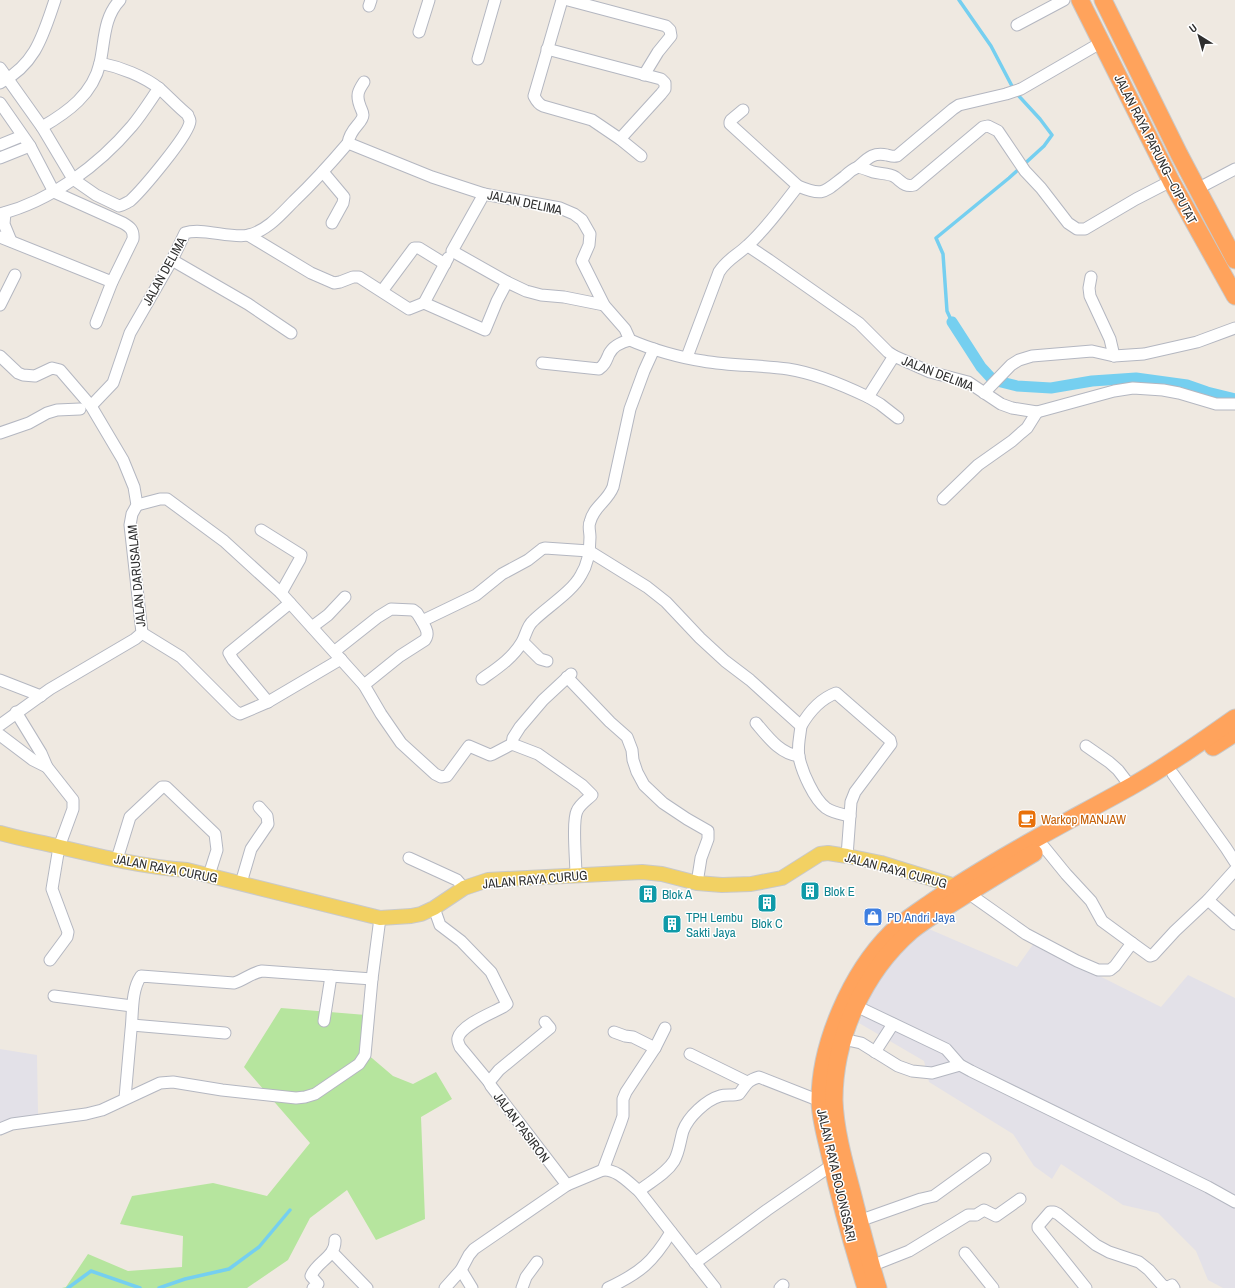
<svg xmlns="http://www.w3.org/2000/svg" width="1235" height="1288" font-family="'Archivo Narrow',sans-serif">
	<rect width="100%" height="100%" fill="#efe9e1"/>
	<g fill="#e3e1e8">
		<path d="M 922,926 L 1017,967 L 1034,943 L 1161,1007 L 1188,975 L 1235,998 L 1235,1288 L 1223,1288 L 1208,1280 L 1196,1251 L 1158,1213 L 1123,1205 L 1061,1164 L 1052,1179 L 1034,1166 L 1013,1134 L 929,1082 L 924,1061 L 859,1023 L 873,991 L 897,949 Z"/>
		<path d="M 0,1049 L 37,1055 L 38,1114 L 0,1126 Z"/>
	</g>
	<path fill="#b6e59e" d="M 281,1008 L 366,1015 L 366,1053 L 393,1076 L 413,1084 L 436,1072 L 452,1099 L 421,1117 L 425,1219 L 376,1240 L 347,1190 L 310,1218 L 288,1260 L 247,1288 L 62,1288 L 66,1287 L 88,1254 L 128,1271 L 182,1267 L 183,1236 L 120,1224 L 132,1196 L 213,1183 L 267,1196 L 310,1143 L 244,1067 Z"/>
	<g fill="none" stroke-linecap="round" stroke-linejoin="round">
		<g stroke="#75cff0" stroke-width="3.5">
			<path d="M 959,0 L 991,46 L 1013,88"/>
			<path d="M 952,322 L 947,311 L 943,254 L 936,238 L 1009,178 L 1044,146 L 1052,135 L 1040,119 L 1016,93"/>
			<path d="M 68,1288 L 91,1271 L 140,1288"/>
			<path d="M 159,1288 L 185,1279 L 229,1269 L 259,1247 L 290,1210"/>
		</g>
		<path stroke="#75cff0" stroke-width="11" d="M 952,322 L 981,367 L 993,380 L 1017,386 L 1051,388 L 1092,381 L 1136,378 L 1187,385 L 1207,392 L 1235,399"/>
		<defs>
			<g id="minor">
				<path d="M 562,0 L 534,96 C 536,100 538,104 543,106 L 592,120 L 620,139 L 641,156"/>
				<path d="M 568,0 L 666,26 L 670,30 L 671,36 L 658,52 L 644,75"/>
				<path d="M 369,6 L 371,0"/>
				<path d="M 1017,25 L 1064,0"/>
				<path d="M 419,32 L 429,0"/>
				<path d="M 547,49 L 661,79 L 665,83 L 665,89 L 661,94 L 620,139"/>
				<path d="M 478,59 L 495,0"/>
				<path d="M 0,68 L 42,127 L 73,179 L 96,195 L 119,206 C 123,205 126,203 130,201 C 141,191 190,134 190,121 C 190,119 188,117 188,115 C 178,107 170,98 160,89 C 144,76 120,67 100,63"/>
				<path d="M 0,83 C 36,64 43,35 55,0"/>
				<path d="M 0,103 L 30,146 L 54,192 L 123,223 C 130,227 134,230 133,239 L 112,282 L 0,237"/>
				<path d="M 743,110 L 731,120 L 730,122 L 730,124 L 798,186 C 824,197 824,192 845,176 C 849,172 853,169 858,167 C 863,168 868,170 873,172 C 880,174 889,173 895,177 C 902,182 904,187 914,185 L 983,127 L 988,126 L 998,131 L 1025,171 L 1041,188 L 1068,223 L 1077,229 L 1085,229 L 1136,199 L 1171,181"/>
				<path d="M 42,127 C 68,112 93,94 100,63 C 105,41 103,18 120,0"/>
				<path d="M 348,143 C 350,128 363,123 363,115 C 363,112 361,109 360,106 C 356,95 358,91 364,82"/>
				<path d="M 0,145 L 22,136"/>
				<path d="M 0,158 L 30,146"/>
				<path d="M 858,167 C 868,158 873,152 887,155 C 891,156 893,157 897,156 L 953,109 L 959,105 L 1006,94 L 1021,89 L 1102,42"/>
				<path d="M 323,172 L 344,197 L 343,203 L 332,223"/>
				<path d="M 1197,189 L 1235,169"/>
				<path d="M 484,194 L 452,251 L 507,282 L 526,291 L 541,295 L 564,297 L 604,305"/>
				<path d="M 5,213 L 4,224 L 11,241"/>
				<path d="M 0,214 C 51,201 99,165 132,126 C 142,114 150,101 159,88"/>
				<path d="M 248,235 L 311,273 L 334,283 L 340,282 L 353,277 L 359,277 L 409,309 L 424,303 L 485,330 L 497,301 L 507,282"/>
				<path d="M 748,246 L 769,260 L 859,323 L 888,352 L 894,356"/>
				<path d="M 172,260 L 248,304 L 291,333"/>
				<path d="M 1091,277 L 1089,288 L 1090,296 L 1110,339 L 1114,356"/>
				<path d="M 382,291 L 414,248 L 419,248 L 445,264"/>
				<path d="M 424,303 L 448,258"/>
				<path d="M 0,305 L 15,275"/>
				<path d="M 96,323 L 112,282"/>
				<path d="M 0,356 L 18,373 L 23,375 L 35,376 L 52,368 L 60,370 L 91,406 L 123,460 L 134,487 L 137,505 L 132,514 L 130,525 L 142,633 L 135,639 L 50,689 L 0,725"/>
				<path d="M 687,357 L 719,272 C 727,259 738,255 748,245 C 767,228 782,206 798,186"/>
				<path d="M 542,363 L 599,369 C 605,365 606,361 609,354 C 613,346 622,342 630,340"/>
				<path d="M 984,393 L 1011,365 L 1019,360 L 1032,356 L 1092,351 L 1114,356 L 1144,354 L 1197,342 L 1235,328"/>
				<path d="M 868,397 L 880,404 L 898,418"/>
				<path d="M 91,406 L 113,383 L 130,333 L 172,260 L 185,233 C 202,227 231,239 249,235 C 268,230 281,214 294,201 C 314,182 331,163 348,143 L 432,177 L 484,194 L 560,208 L 574,214 L 582,220 L 590,234 L 589,245 L 582,261 L 604,305 L 625,329 L 630,340 C 650,349 681,358 703,361 C 731,366 760,365 788,369 C 815,373 843,385 868,397 L 894,356 L 930,372 L 968,382 L 1001,404 L 1012,408 L 1037,412 L 1114,391 L 1133,388 L 1163,390 L 1179,393 L 1216,404 L 1235,404"/>
				<path d="M 0,433 L 29,423 L 47,413 L 57,410 L 80,409"/>
				<path d="M 943,499 L 978,465 L 1012,441 L 1021,433 L 1027,428 L 1037,412"/>
				<path d="M 137,505 L 160,499 L 167,499 L 224,541 L 281,593 L 364,685 L 381,714 L 401,743 L 435,774 L 441,777 L 447,776 L 469,746 L 490,755 L 493,754 L 512,744 L 538,754 L 582,785 L 592,795 C 587,800 580,804 577,811 C 572,821 576,862 576,875"/>
				<path d="M 261,530 L 301,555 L 300,559 L 281,593"/>
				<path d="M 312,627 L 328,615 L 345,597"/>
				<path d="M 142,633 L 181,657 L 235,711 L 240,714 L 268,702 L 341,659"/>
				<path d="M 523,642 L 540,659 L 547,661"/>
				<path d="M 335,651 L 378,617 L 391,609 L 413,610 L 417,613 L 422,621 L 476,595 L 502,574 L 528,560 L 542,549 L 545,548 L 589,551 L 647,587 L 666,602 L 700,638 L 725,661 L 750,680 L 801,726 C 809,712 820,699 836,693 L 890,740 L 891,744 L 855,792 L 851,802 L 847,856"/>
				<path d="M 567,677 L 610,722 L 627,737 L 632,750 L 633,760 L 637,772 L 644,785 L 663,803 L 687,819 L 708,831 L 708,839 L 701,858 L 697,883"/>
				<path d="M 482,679 C 496,669 513,658 522,642 C 526,635 527,626 533,621 C 547,607 572,592 581,575 C 588,564 590,549 590,537 C 590,532 588,526 590,522 C 594,506 607,502 613,487 L 630,409 L 644,371 L 654,349"/>
				<path d="M 0,680 L 41,696"/>
				<path d="M 364,685 L 400,656 L 425,640 C 430,633 425,627 422,621"/>
				<path d="M 268,702 L 233,660 L 229,653 L 290,603"/>
				<path d="M 16,712 L 41,753 L 47,767 L 73,800 L 73,809 L 59,847 L 52,889 L 68,932 L 67,937 L 50,960"/>
				<path d="M 756,723 C 768,737 780,754 799,756"/>
				<path d="M 801,726 C 800,736 797,747 799,757 C 802,772 814,799 826,808 C 833,813 842,814 850,816"/>
				<path d="M 0,735 L 33,760 L 47,767"/>
				<path d="M 512,744 L 513,738 L 520,727 L 543,700 L 571,674"/>
				<path d="M 1086,746 L 1109,762 L 1118,770 L 1131,787"/>
				<path d="M 1173,774 L 1226,848 L 1235,862"/>
				<path d="M 1044,847 L 1066,874 L 1091,901 L 1102,921 L 1132,943"/>
				<path d="M 409,858 L 457,880 L 464,888"/>
				<path d="M 117,859 L 130,817 L 162,787 L 166,787 L 215,834 L 217,850 L 209,875"/>
				<path d="M 241,883 L 251,849 L 268,824 L 267,816 L 259,807"/>
				<path d="M 968,893 L 1026,934 L 1077,961 L 1098,970 L 1110,970 L 1115,966 L 1132,943 L 1150,956 L 1153,955 L 1175,931 L 1208,900 L 1235,870"/>
				<path d="M 1208,900 L 1235,924"/>
				<path d="M 434,908 L 440,925 L 461,941 L 491,972 L 507,1004 L 503,1007 C 492,1013 461,1025 458,1038 C 457,1041 459,1044 460,1047 L 489,1082"/>
				<path d="M 54,996 L 132,1006"/>
				<path d="M 856,1006 L 946,1049 L 960,1065 L 971,1071 L 1208,1187 L 1235,1202"/>
				<path d="M 324,1021 L 331,976"/>
				<path d="M 545,1022 L 550,1028 L 499,1070 L 489,1082 L 491,1086 L 567,1185"/>
				<path d="M 132,1025 L 225,1033"/>
				<path d="M 614,1032 L 625,1036 L 633,1037 L 655,1048"/>
				<path d="M 843,1039 L 861,1043 L 898,1066 L 912,1071 L 932,1073 L 960,1065"/>
				<path d="M 875,1052 L 893,1024"/>
				<path d="M 690,1054 L 747,1082"/>
				<path d="M 125,1098 C 127,1076 129,1053 131,1030 C 133,1014 131,990 141,976 L 234,983 C 244,980 251,973 262,971 L 372,979"/>
				<path d="M 0,1129 L 12,1124 L 86,1114 L 102,1110 L 160,1083 L 173,1082 L 222,1090 L 296,1098 L 305,1097 L 315,1094 L 359,1064 L 365,1055 L 372,979 L 380,918"/>
				<path d="M 603,1170 L 621,1122 L 623,1116 L 623,1099 L 626,1092 L 655,1048 L 665,1028"/>
				<path d="M 639,1191 L 715,1288"/>
				<path d="M 859,1221 L 921,1199 L 934,1196 L 985,1159"/>
				<path d="M 332,1252 L 367,1288"/>
				<path d="M 965,1253 L 993,1288"/>
				<path d="M 695,1263 L 767,1210 L 832,1165"/>
				<path d="M 871,1266 L 909,1251 L 968,1215 L 976,1215 L 984,1210 L 996,1216 L 1020,1199"/>
				<path d="M 461,1270 L 472,1288"/>
				<path d="M 313,1288 L 318,1284 L 311,1276 C 316,1262 336,1257 335,1240"/>
				<path d="M 445,1288 L 461,1270 L 469,1255 L 474,1249 L 567,1185 L 603,1170 C 617,1169 629,1183 639,1191 C 650,1182 666,1174 674,1161 C 679,1153 680,1141 683,1131 C 688,1117 706,1100 720,1096 C 726,1094 733,1096 739,1094 C 747,1084 746,1081 759,1077 L 820,1101"/>
				<path d="M 522,1288 L 526,1277 L 537,1262"/>
				<path d="M 608,1288 C 640,1273 653,1262 671,1232"/>
				<path d="M 780,1288 L 783,1285"/>
				<path d="M 1086,1288 L 1038,1228 L 1038,1226 L 1050,1212 L 1054,1212 L 1058,1214 L 1096,1245 L 1109,1252 L 1139,1262 L 1149,1270 L 1164,1287 L 1166,1288 L 1172,1285 L 1174,1288"/>
			</g>
			<path id="major" d="M 0,833 C 20,839 40,842 60,847 C 102,857 144,867 187,870 L 380,918 L 411,916 L 421,914 L 434,908 L 464,888 L 488,880 L 642,872 L 662,874 L 697,883 L 722,885 L 751,884 L 782,878 L 820,854 L 828,853 L 847,856 L 881,863 L 955,886 L 962,890"/>
			<g id="highway">
				<path d="M 1080,0 L 1171,181 L 1235,296"/>
				<path d="M 1103,0 L 1179,154 L 1235,260"/>
				<path d="M 1213,747 L 1235,733"/>
				<path d="M 866,1288 C 852,1244 840,1200 830,1155 C 826,1137 820,1118 820,1100 C 820,1044 851,973 891,933 C 902,922 916,913 929,904 C 952,888 977,873 1002,858 C 1044,833 1087,811 1130,787 C 1166,767 1201,742 1235,718"/>
				<path d="M 878,1288 C 868,1256 860,1224 852,1192 C 844,1162 835,1130 834,1100 C 834,1037 864,972 911,931 C 926,919 943,909 959,899 C 984,883 1009,868 1034,853"/>
			</g>
		</defs>
		<use href="#minor" stroke="#b4b7c1" stroke-width="13"/>
		<use href="#major" stroke="#c9c9c9" stroke-width="16"/>
		<use href="#highway" stroke="#c9c9c9" stroke-width="19"/>
		<use href="#minor" stroke="#fff" stroke-width="11"/>
		<use href="#major" stroke="#f2d163" stroke-width="14"/>
		<use href="#highway" stroke="#ffa35c" stroke-width="17"/>
	</g>
	<defs>
		<symbol id="cafe-square" viewBox="-11 -11 22 22"><rect x="-9" y="-9" width="18" height="18" rx="4" fill="#e8710a" stroke="#fff"/><path d="M-5.5-4.5H6V0H3Q3 3.5 0 3.5H-2.5Q-5.5 3.5-5.5 0ZM3-3.2v2h1.7v-2ZM-6 4.5H4V6H-6Z" fill="#fff"/></symbol>
		<symbol id="building-square" viewBox="-11 -11 22 22"><rect x="-9" y="-9" width="18" height="18" rx="4" fill="#0f9aa8" stroke="#fff"/><path d="M-4-6H4V6H1V3H-1V6H-4ZM-2.5-4.3h1.7v1.8h-1.7ZM.8-4.3h1.7v1.8H.8ZM-2.5-1h1.7V.8h-1.7ZM.8-1h1.7V.8H.8Z" fill="#fff"/></symbol>
		<symbol id="shop-square" viewBox="-11 -11 22 22"><rect x="-9" y="-9" width="18" height="18" rx="4" fill="#3f7fe0" stroke="#fff"/><path d="M-5-2.5h2.3a2.7 3.5 0 0 1 5.4 0H5L5.5 6h-11ZM-1.5-2.5h3a1.5 2.3 0 0 0-3 0Z" fill="#fff"/></symbol>
	</defs>
	<g fill-rule="evenodd">
		<use href="#cafe-square" x="1016" y="808" width="22" height="22"/>
		<use href="#building-square" x="799" y="880" width="22" height="22"/>
		<use href="#building-square" x="637" y="883" width="22" height="22"/>
		<use href="#building-square" x="756" y="892" width="22" height="22"/>
		<use href="#shop-square" x="862" y="906" width="22" height="22"/>
		<use href="#building-square" x="661" y="913" width="22" height="22"/>
	</g>
	<g text-anchor="middle" stroke-width="3" stroke-linejoin="round" paint-order="stroke">
		<g font-size="13" fill="#2e2e2e" stroke="#fff">
			<text transform="translate(1156 149) rotate(63)" y="5">JALAN RAYA PARUNG—CIPUTAT</text>
			<text transform="translate(525 202) rotate(12)" y="5">JALAN DELIMA</text>
			<text transform="translate(164 271) rotate(-61)" y="5">JALAN DELIMA</text>
			<text transform="translate(938 373) rotate(21)" y="5">JALAN DELIMA</text>
			<text transform="translate(136 576) rotate(-95)" y="5">JALAN DARUSALAM</text>
			<text transform="translate(166 868) rotate(11)" y="5">JALAN RAYA CURUG</text>
			<text transform="translate(896 870) rotate(15)" y="5">JALAN RAYA CURUG</text>
			<text transform="translate(535 879) rotate(-5)" y="5">JALAN RAYA CURUG</text>
			<text transform="translate(522 1127) rotate(53)" y="5">JALAN PASIRON</text>
			<text transform="translate(837 1175) rotate(77)" y="5">JALAN RAYA BOJONGSARI</text>
		</g>
		<g font-size="13" fill="#c56008" stroke="#fff" text-anchor="start">
			<text x="1041" y="824">Warkop MANJAW</text>
		</g>
		<g font-size="13" fill="#0d838f" stroke="#fff" text-anchor="start">
			<text x="824" y="896">Blok E</text>
			<text x="662" y="899">Blok A</text>
			<text x="686" y="922">TPH Lembu<tspan x="686" dy="15">Sakti Jaya</tspan></text>
			<text x="767" y="928" text-anchor="middle">Blok C</text>
		</g>
		<g font-size="13" fill="#366cbe" stroke="#fff" text-anchor="start">
			<text x="887" y="922">PD Andri Jaya</text>
		</g>
	</g>
	<g transform="translate(1199 36) rotate(323)" stroke="#ffffff" stroke-width="3" paint-order="stroke">
	<path d="M0-3L7 15L0 10L-7 15Z" fill="#2e2e2e"/>
	<text y="-6" font-size="11" font-weight="bold" text-anchor="middle" fill="#2e2e2e">U</text>
	</g>
</svg>
